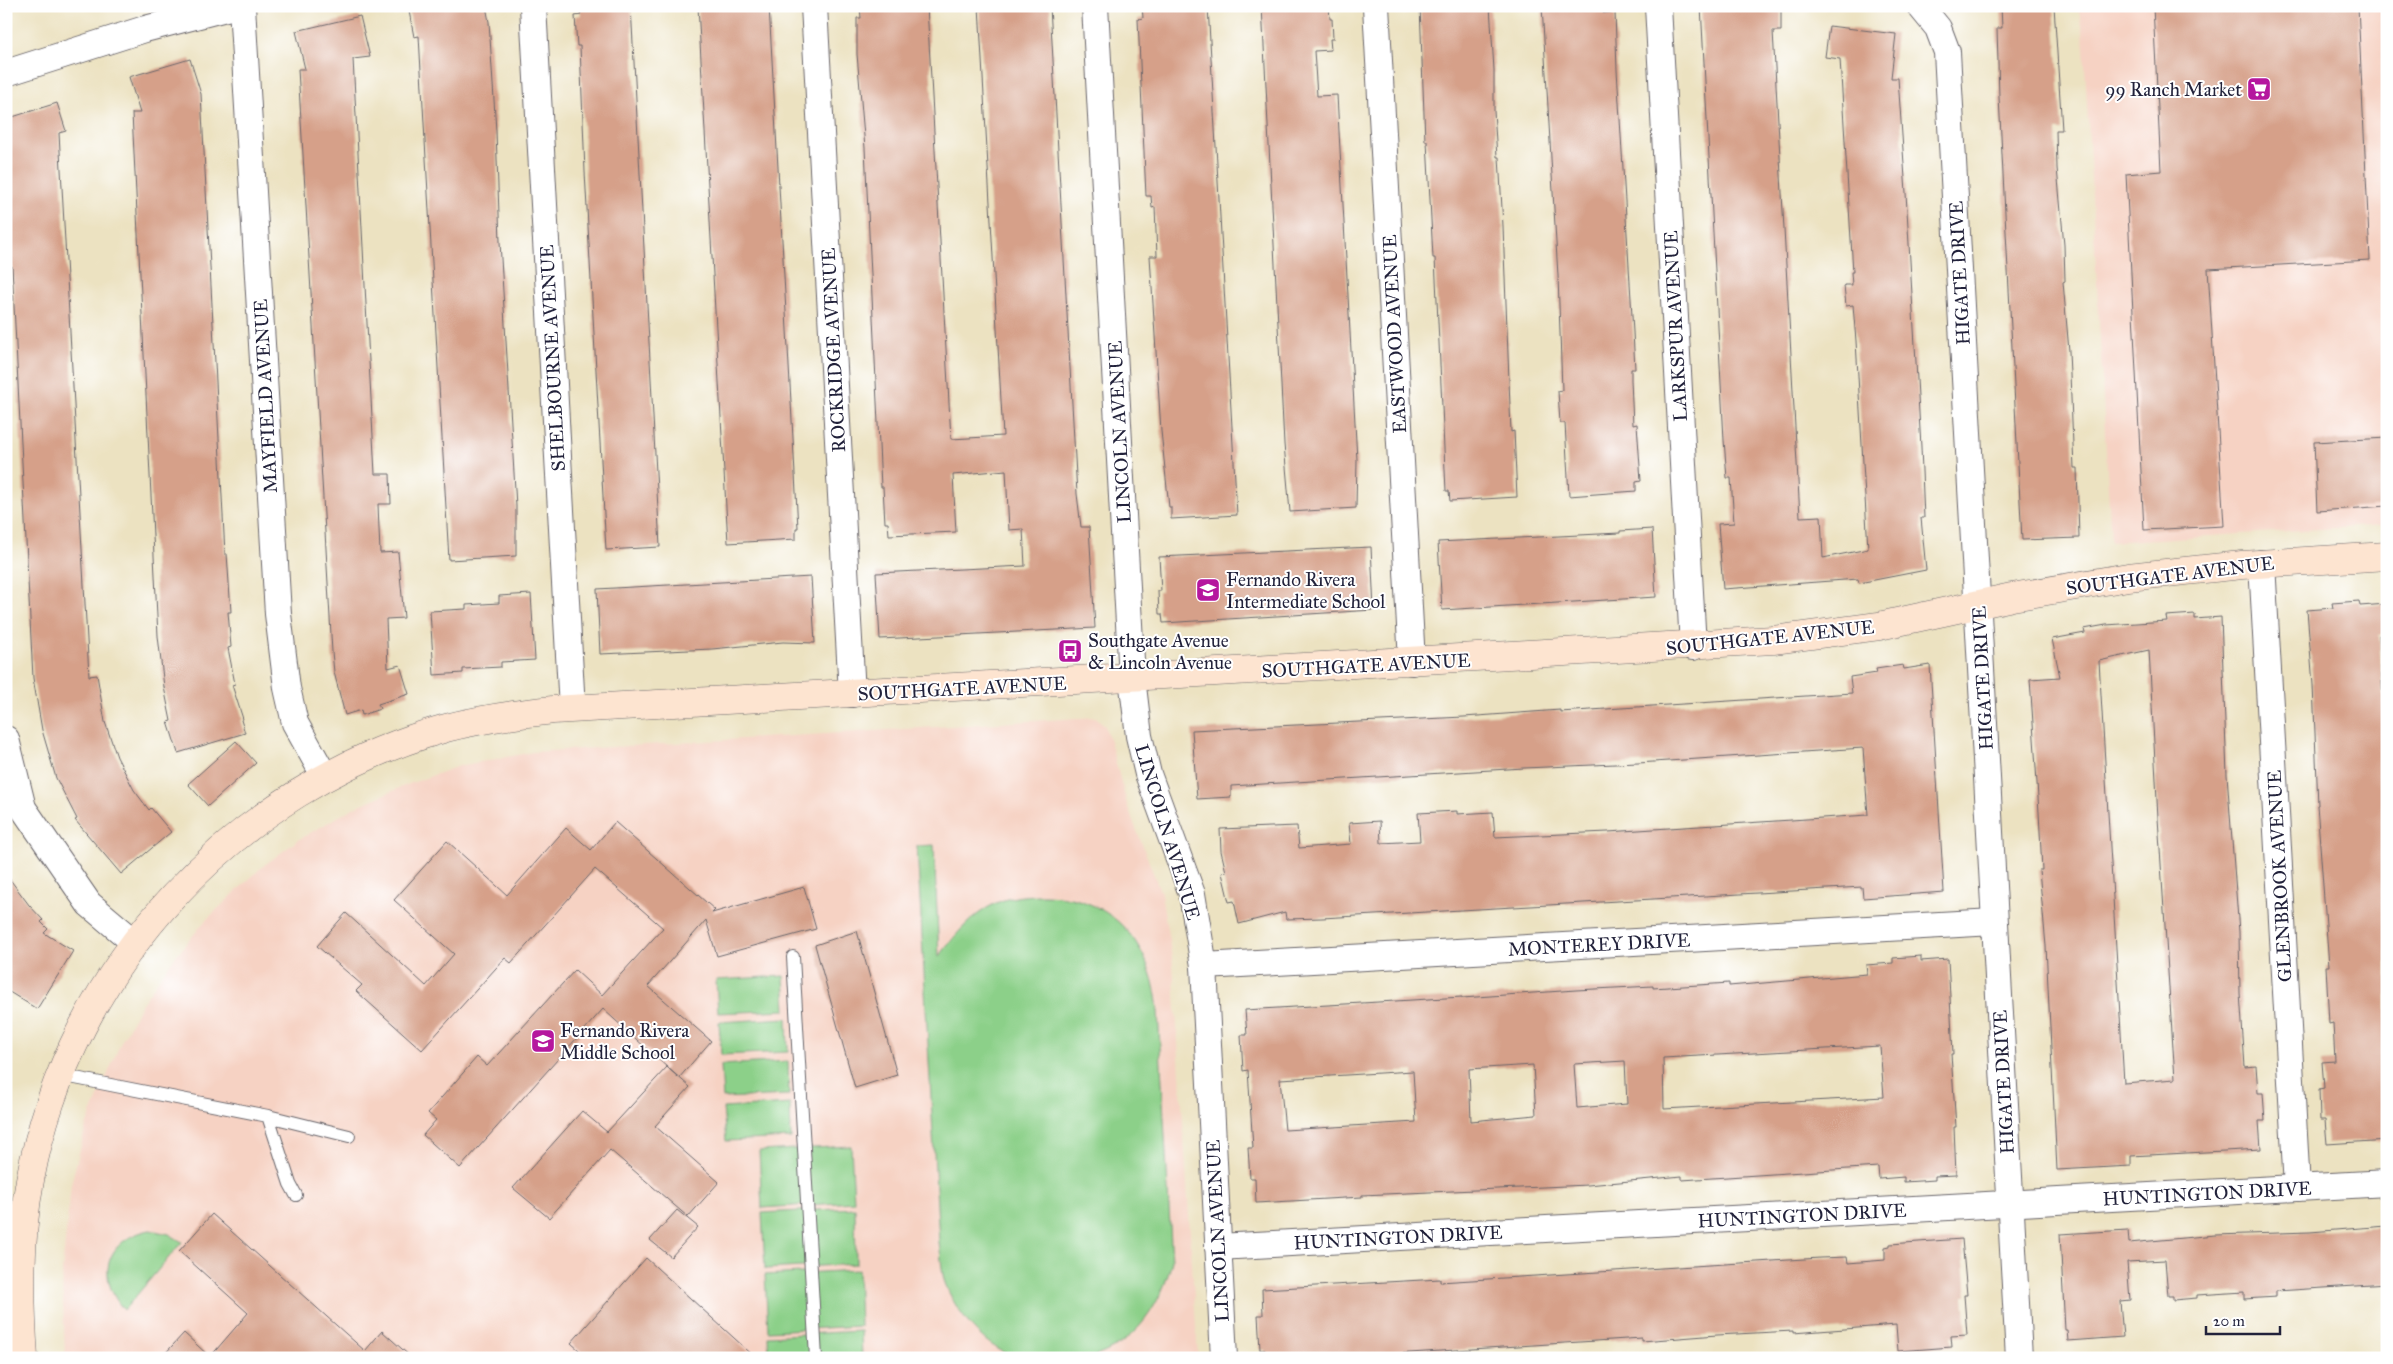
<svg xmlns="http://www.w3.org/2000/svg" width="2393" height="1364" font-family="'IM FELL Great Primer',serif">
	<rect width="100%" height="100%" fill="#fff"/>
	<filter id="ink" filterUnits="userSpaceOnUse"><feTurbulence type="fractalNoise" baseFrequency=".02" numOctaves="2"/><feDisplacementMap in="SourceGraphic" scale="10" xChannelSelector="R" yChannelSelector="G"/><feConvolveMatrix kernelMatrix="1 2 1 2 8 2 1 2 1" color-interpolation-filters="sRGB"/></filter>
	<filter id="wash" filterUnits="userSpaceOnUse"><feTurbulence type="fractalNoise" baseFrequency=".0096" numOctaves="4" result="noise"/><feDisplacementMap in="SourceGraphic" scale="20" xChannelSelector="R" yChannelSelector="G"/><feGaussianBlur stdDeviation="1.12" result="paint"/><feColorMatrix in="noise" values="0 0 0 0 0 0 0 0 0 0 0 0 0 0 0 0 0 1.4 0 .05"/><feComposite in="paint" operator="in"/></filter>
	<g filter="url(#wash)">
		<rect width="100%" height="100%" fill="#ece2c1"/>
		<g fill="#f6d2c3">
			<path d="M 2078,6 L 2387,6 L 2387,525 L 2111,542 L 2083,30 Z"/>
			<path d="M 1096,717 L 1105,726 L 1110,741 L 1128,808 L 1161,893 L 1173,964 L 1198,1358 L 65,1358 L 62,1271 L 71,1184 L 86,1126 L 121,1042 L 141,1005 L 171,962 L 205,921 L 262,867 L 298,840 L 355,807 L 409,784 L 459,766 L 533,752 Z"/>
		</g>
		<g fill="#8cd089" stroke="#577962">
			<path d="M 934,845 L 939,957 C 955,935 970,916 996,903 C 1012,896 1028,895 1045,895 C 1115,897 1152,945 1158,1011 L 1172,1261 C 1161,1305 1136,1344 1090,1358 C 1068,1358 1044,1361 1022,1358 C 987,1353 954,1311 944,1280 C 941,1268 941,1254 939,1242 L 917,846 Z"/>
			<path d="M 784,976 L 786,1010 L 718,1013 L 716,980 Z"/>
			<path d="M 787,1018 L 788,1052 L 721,1055 L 719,1022 Z"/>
			<path d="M 788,1061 L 789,1095 L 723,1098 L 721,1065 Z"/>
			<path d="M 790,1104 L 791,1138 L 726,1141 L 723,1108 Z"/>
			<path d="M 851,1146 L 854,1202 L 762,1208 L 759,1151 Z"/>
			<path d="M 855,1208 L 856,1264 L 765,1269 L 762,1213 Z"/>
			<path d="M 150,1230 L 169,1234 L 182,1242 L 124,1310 C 95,1276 106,1239 150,1230 Z"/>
			<path d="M 858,1270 L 860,1326 L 768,1331 L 765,1275 Z"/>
			<path d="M 861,1331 L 862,1358 L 769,1358 L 768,1336 Z"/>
		</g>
		<g id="blocks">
			<g fill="#d6a089" fill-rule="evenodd">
				<path d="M 408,6 L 486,6 L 489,22 L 496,131 L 500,242 L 516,506 L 516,556 L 449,560 L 419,36 L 414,37 Z"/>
				<path d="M 579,6 L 631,6 L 660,547 L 606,550 L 585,172 L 580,46 L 577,46 L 575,16 L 581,15 Z"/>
				<path d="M 698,6 L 769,6 L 798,528 L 796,528 L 796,539 L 728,543 Z"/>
				<path d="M 860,6 L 927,6 L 951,439 L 1003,436 L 979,6 L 1050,6 L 1077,494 L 1081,527 L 1089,527 L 1095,628 L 880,639 L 876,573 L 1025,566 L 1023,529 L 1009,530 L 1006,470 L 953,475 L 956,532 L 889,535 L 888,523 L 885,523 L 883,487 L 881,487 L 865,148 L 857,54 L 857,18 L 861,18 Z"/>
				<path d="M 1142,6 L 1208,6 L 1237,515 L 1171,519 L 1171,507 L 1169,507 L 1161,431 L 1150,256 L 1157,256 L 1155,207 L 1152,208 L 1151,196 L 1146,196 L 1138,19 L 1143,18 Z"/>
				<path d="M 1262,6 L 1329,6 L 1330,19 L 1332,19 L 1333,39 L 1330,39 L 1331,50 L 1314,51 L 1317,96 L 1337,95 L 1357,460 L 1356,508 L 1290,512 L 1284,444 Z"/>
				<path d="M 1420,6 L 1490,6 L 1494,70 L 1494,111 L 1497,157 L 1499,157 L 1503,226 L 1511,432 L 1514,431 L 1517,497 L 1450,501 L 1449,491 L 1446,491 L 1435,258 L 1433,258 L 1427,141 L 1425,141 Z"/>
				<path d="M 1542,6 L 1604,6 L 1603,13 L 1615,12 L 1617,70 L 1633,332 L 1635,369 L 1631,369 L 1631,380 L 1633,425 L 1637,424 L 1641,481 L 1636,482 L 1636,491 L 1569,496 L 1565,423 L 1560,423 L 1558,391 L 1562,390 L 1558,276 Z"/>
				<path d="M 1701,6 L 1781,6 L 1781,31 L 1773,31 L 1800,517 L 1821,516 L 1823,558 L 1868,549 L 1856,341 L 1853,305 L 1846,306 L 1844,285 L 1852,285 L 1851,272 L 1853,272 L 1840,59 L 1825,57 L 1829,26 L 1896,34 L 1891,78 L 1898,78 L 1906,193 L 1921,447 L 1924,518 L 1921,518 L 1926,570 L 1859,583 L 1858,579 L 1723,589 L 1718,524 L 1734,523 L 1731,478 L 1727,478 L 1724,440 Z"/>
				<path d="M 2001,6 L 2054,6 L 2062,130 L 2056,130 L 2057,168 L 2064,245 L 2065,281 L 2063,282 L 2069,351 L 2074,468 L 2077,468 L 2079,538 L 2022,540 L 1999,97 L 1997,28 L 2002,28 Z"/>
				<path d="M 2153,6 L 2358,6 L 2370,260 L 2208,269 L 2224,526 L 2144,530 L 2126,174 L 2161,171 Z"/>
				<path d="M 360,16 L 370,57 L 353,59 L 375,474 L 390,474 L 391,504 L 378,504 L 380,553 L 398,552 L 404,618 L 386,619 L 388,668 L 400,665 L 409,694 L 378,704 L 380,709 L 362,715 L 361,710 L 345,715 L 334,672 L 332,652 L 298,69 L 305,69 L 296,31 Z"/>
				<path d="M 190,59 L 201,94 L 225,554 L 227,554 L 231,612 L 228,612 L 231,647 L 228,648 L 235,684 L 232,685 L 243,719 L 241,720 L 245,733 L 178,753 L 168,722 L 171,721 L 164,687 L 158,636 L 132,113 L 140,113 L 129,77 Z"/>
				<path d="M 57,103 L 66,131 L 59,133 L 89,676 L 97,675 L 105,722 L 117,757 L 134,790 L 149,810 L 151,808 L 171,832 L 121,874 L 75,820 L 77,819 L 56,778 L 42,730 L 33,678 L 12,266 L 9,266 L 6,208 L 6,119 Z"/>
				<path d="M 2387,438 L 2387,506 L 2317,511 L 2314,442 Z"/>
				<path d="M 1652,529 L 1656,597 L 1442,610 L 1438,542 L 1620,533 L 1620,531 Z"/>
				<path d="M 1371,547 L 1374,610 L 1163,623 L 1162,614 L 1159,614 L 1158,591 L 1161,591 L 1159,557 Z"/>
				<path d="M 811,577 L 815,643 L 783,642 L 712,649 L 600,654 L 597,589 Z"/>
				<path d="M 531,594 L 535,660 L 501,662 L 501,667 L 463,669 L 463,673 L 434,675 L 430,611 L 466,609 L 466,605 L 499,603 L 499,596 Z"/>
				<path d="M 2359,601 L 2360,606 L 2387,604 L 2387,634 L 2379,635 L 2387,763 L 2387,1140 L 2327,1144 L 2325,1120 L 2320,1120 L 2319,1089 L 2324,1088 L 2322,1062 L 2335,1061 L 2333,1023 L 2329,1024 L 2326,966 L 2329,966 L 2317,805 L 2318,805 L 2313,685 L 2307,610 L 2333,608 L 2332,603 Z"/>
				<path d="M 2195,614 L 2195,619 L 2221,617 L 2227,775 L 2239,932 L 2240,993 L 2245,1067 L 2256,1066 L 2258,1093 L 2263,1093 L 2265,1121 L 2259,1121 L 2261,1149 L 2131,1156 L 2131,1166 L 2057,1170 L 2046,946 L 2039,870 L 2042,870 L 2039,812 L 2030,679 L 2060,677 L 2052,639 L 2085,633 L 2084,629 L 2106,625 L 2167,621 L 2166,616 ZM 2149,650 L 2158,818 L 2175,1079 L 2124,1083 L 2099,661 Z"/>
				<path d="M 1903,665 L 1904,669 L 1930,665 L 1944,892 L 1863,898 L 1862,887 L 1322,918 L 1286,919 L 1285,912 L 1239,924 L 1234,901 L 1229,902 L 1222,873 L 1226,872 L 1221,851 L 1220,829 L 1297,826 L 1299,848 L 1351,844 L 1349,823 L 1380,821 L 1381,843 L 1420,841 L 1418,813 L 1457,811 L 1457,814 L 1493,812 L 1495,837 L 1608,832 L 1868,815 L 1863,748 L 1638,763 L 1524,768 L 1231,786 L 1231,797 L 1197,799 L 1192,730 L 1464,717 L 1560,710 L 1560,712 L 1852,693 L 1850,677 L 1877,673 L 1876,669 Z"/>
				<path d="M 236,741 L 256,763 L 208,806 L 188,784 Z"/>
				<path d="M 615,822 L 715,910 L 712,913 L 804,887 L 816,929 L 717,956 L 706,920 L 648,986 L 711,1041 L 679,1078 L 603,1009 L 460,1168 L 423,1135 L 436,1120 L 428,1113 L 477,1057 L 487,1066 L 575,970 L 602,995 L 663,928 L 595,869 L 511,963 L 505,958 L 422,1050 L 356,991 L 362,985 L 317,946 L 346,913 L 426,986 L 454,954 L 394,900 L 447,841 L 507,895 L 566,828 L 591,850 Z"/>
				<path d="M 6,874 L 29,905 L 43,920 L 41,922 L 48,929 L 44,933 L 73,951 L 37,1009 L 6,990 Z"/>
				<path d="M 857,931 L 897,1075 L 855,1088 L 815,945 Z"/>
				<path d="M 1921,956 L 1921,961 L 1948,959 L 1953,1054 L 1951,1054 L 1956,1127 L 1954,1127 L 1956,1175 L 1935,1176 L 1935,1180 L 1904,1182 L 1904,1177 L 1879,1179 L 1878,1167 L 1682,1180 L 1682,1176 L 1588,1185 L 1362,1195 L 1362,1197 L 1256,1203 L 1255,1178 L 1250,1178 L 1248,1148 L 1253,1148 L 1248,1070 L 1243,1071 L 1241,1035 L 1247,1035 L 1245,1010 L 1462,997 L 1462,998 L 1576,990 L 1653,986 L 1653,988 L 1729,983 L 1729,986 L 1787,981 L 1867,974 L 1866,965 L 1893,963 L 1893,958 ZM 1880,1046 L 1884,1097 L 1664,1109 L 1663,1058 ZM 1625,1061 L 1627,1104 L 1577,1108 L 1574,1064 ZM 1533,1065 L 1536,1115 L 1471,1121 L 1469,1069 ZM 1413,1071 L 1416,1122 L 1285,1130 L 1280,1079 Z"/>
				<path d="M 667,1067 L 690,1087 L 655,1126 L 719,1182 L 688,1217 L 610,1150 L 549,1218 L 513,1188 L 582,1111 L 607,1132 Z"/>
				<path d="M 677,1210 L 698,1227 L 671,1257 L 650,1240 Z"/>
				<path d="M 212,1214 L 365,1351 L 382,1331 L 412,1358 L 161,1358 L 184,1333 L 210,1357 L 248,1313 L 179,1251 Z"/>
				<path d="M 2386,1226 L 2387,1284 L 2276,1291 L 2276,1297 L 2244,1299 L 2244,1292 L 2197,1295 L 2197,1298 L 2173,1300 L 2173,1296 L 2168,1296 L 2165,1260 L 2127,1262 L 2130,1300 L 2120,1301 L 2123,1337 L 2068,1341 L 2067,1330 L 2065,1330 L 2060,1234 L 2128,1230 L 2129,1243 L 2215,1235 L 2310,1232 Z"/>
				<path d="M 1962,1239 L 1967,1295 L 1964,1295 L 1967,1335 L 1951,1336 L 1952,1347 L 1898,1351 L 1896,1325 L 1793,1333 L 1793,1331 L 1717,1335 L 1642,1341 L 1642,1338 L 1332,1358 L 1265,1358 L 1265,1350 L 1260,1350 L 1258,1315 L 1263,1315 L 1262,1289 L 1440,1279 L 1440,1282 L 1820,1258 L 1847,1257 L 1848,1263 L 1885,1260 L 1885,1247 L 1890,1246 L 1890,1244 Z"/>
				<path d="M 646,1258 L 756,1358 L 588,1358 L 571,1343 Z"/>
			</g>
		</g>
	</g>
	<g filter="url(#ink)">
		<use href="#blocks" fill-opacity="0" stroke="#69656a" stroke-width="1"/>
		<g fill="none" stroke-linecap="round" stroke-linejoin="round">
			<defs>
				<g id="lane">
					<path d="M 793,957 L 816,1358"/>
					<path d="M 60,1075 L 268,1116 L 290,1184 L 296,1195"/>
					<path d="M 268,1116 L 349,1136"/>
				</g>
				<g id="street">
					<path d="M 242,6 L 278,614 L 287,688 L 295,723 L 325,777"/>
					<path d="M 533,6 L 572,709"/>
					<path d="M 814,6 L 852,694"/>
					<path d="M 1095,6 L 1132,678 L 1139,736 L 1148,774 L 1192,894 L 1204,966 L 1224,1358"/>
					<path d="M 1376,6 L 1412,662"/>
					<path d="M 1658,6 L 1693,647"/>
					<path d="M 1920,6 L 1938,28 L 1947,52 L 2019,1358"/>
					<path d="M 6,73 L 145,29 L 234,6"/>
					<path d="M 2262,563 L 2297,1188"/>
					<path d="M 6,739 L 23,808 L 89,904 L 134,942"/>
					<path d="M 1204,966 L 1994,922"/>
					<path d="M 1218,1247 L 2387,1183"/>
				</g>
				<path id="secondary" d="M 24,1358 C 20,1298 19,1239 30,1180 C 70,965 236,787 446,728 C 481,719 517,714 553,710 L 1773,640 L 1879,626 L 2012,597 L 2128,577 L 2242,565 L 2387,556"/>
			</defs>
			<use href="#lane" stroke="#69656a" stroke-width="14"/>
			<use href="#street" stroke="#69656a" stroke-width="28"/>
			<use href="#secondary" stroke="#69656a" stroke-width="29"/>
			<use href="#lane" stroke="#fff" stroke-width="12"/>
			<use href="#street" stroke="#fff" stroke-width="26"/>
			<use href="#secondary" stroke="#fde4d0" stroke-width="28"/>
		</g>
	</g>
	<defs>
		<symbol id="supermarket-square" viewBox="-11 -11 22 22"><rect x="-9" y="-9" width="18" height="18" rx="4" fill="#b5179e" stroke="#fff"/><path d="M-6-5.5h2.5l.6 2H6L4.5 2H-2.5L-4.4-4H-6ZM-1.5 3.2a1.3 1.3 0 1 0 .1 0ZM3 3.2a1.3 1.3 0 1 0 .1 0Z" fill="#fff"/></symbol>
		<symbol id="school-square" viewBox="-11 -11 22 22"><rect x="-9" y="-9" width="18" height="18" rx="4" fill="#b5179e" stroke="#fff"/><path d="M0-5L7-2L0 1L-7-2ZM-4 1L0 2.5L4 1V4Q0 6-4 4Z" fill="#fff"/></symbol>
		<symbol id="bus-square" viewBox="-11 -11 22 22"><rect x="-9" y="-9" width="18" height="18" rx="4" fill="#b5179e" stroke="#fff"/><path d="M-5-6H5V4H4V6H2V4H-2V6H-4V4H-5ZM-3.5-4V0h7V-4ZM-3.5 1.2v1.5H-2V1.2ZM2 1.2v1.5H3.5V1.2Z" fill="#fff"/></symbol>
	</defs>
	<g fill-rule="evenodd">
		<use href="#supermarket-square" x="2245" y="75" width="28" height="28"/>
		<use href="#school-square" x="1194" y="576" width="28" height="28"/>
		<use href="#bus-square" x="1056" y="637" width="28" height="28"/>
		<use href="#school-square" x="529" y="1027" width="28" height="28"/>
	</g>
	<g text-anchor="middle" stroke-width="4" stroke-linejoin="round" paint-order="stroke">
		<g font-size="19" fill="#22223b" stroke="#fff" text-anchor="start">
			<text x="2242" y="96" text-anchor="end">99 Ranch Market</text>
			<text x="1226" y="586">Fernando Rivera<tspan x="1226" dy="22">Intermediate School</tspan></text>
			<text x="1088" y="647">Southgate Avenue<tspan x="1088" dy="22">&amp; Lincoln Avenue</tspan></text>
			<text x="560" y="1037">Fernando Rivera<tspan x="560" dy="22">Middle School</tspan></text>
		</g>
		<g font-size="19" fill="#22223b" stroke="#fff">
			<text transform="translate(1959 273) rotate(-93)" y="7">HIGATE DRIVE</text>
			<text transform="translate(1675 326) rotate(-93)" y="7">LARKSPUR AVENUE</text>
			<text transform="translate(1394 334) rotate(-93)" y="7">EASTWOOD AVENUE</text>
			<text transform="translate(833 350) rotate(-93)" y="7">ROCKRIDGE AVENUE</text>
			<text transform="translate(552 358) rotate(-93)" y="7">SHELBOURNE AVENUE</text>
			<text transform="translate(265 396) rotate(-93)" y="7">MAYFIELD AVENUE</text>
			<text transform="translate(1119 432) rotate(-93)" y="7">LINCOLN AVENUE</text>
			<text transform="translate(2170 575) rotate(-7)" y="7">SOUTHGATE AVENUE</text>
			<text transform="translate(1770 637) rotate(-6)" y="7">SOUTHGATE AVENUE</text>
			<text transform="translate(1366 665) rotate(-3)" y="7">SOUTHGATE AVENUE</text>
			<text transform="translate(1982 678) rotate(-93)" y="7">HIGATE DRIVE</text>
			<text transform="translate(962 688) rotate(-3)" y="7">SOUTHGATE AVENUE</text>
			<text transform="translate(1168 832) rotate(73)" y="7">LINCOLN AVENUE</text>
			<text transform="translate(2279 876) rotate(-93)" y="7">GLENBROOK AVENUE</text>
			<text transform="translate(1599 944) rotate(-3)" y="7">MONTEREY DRIVE</text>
			<text transform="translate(2003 1082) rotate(-93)" y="7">HIGATE DRIVE</text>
			<text transform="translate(2207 1193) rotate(-3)" y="7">HUNTINGTON DRIVE</text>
			<text transform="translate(1802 1215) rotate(-3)" y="7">HUNTINGTON DRIVE</text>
			<text transform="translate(1217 1231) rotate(-93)" y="7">LINCOLN AVENUE</text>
			<text transform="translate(1398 1237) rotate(-3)" y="7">HUNTINGTON DRIVE</text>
		</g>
	</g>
	<rect width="2393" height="1364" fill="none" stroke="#fff" stroke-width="25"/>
	<path d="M2206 1326v8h74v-8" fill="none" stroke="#22223b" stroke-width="2.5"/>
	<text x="2213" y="1326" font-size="15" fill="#22223b" stroke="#ffffff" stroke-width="4" paint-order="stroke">20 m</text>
</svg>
